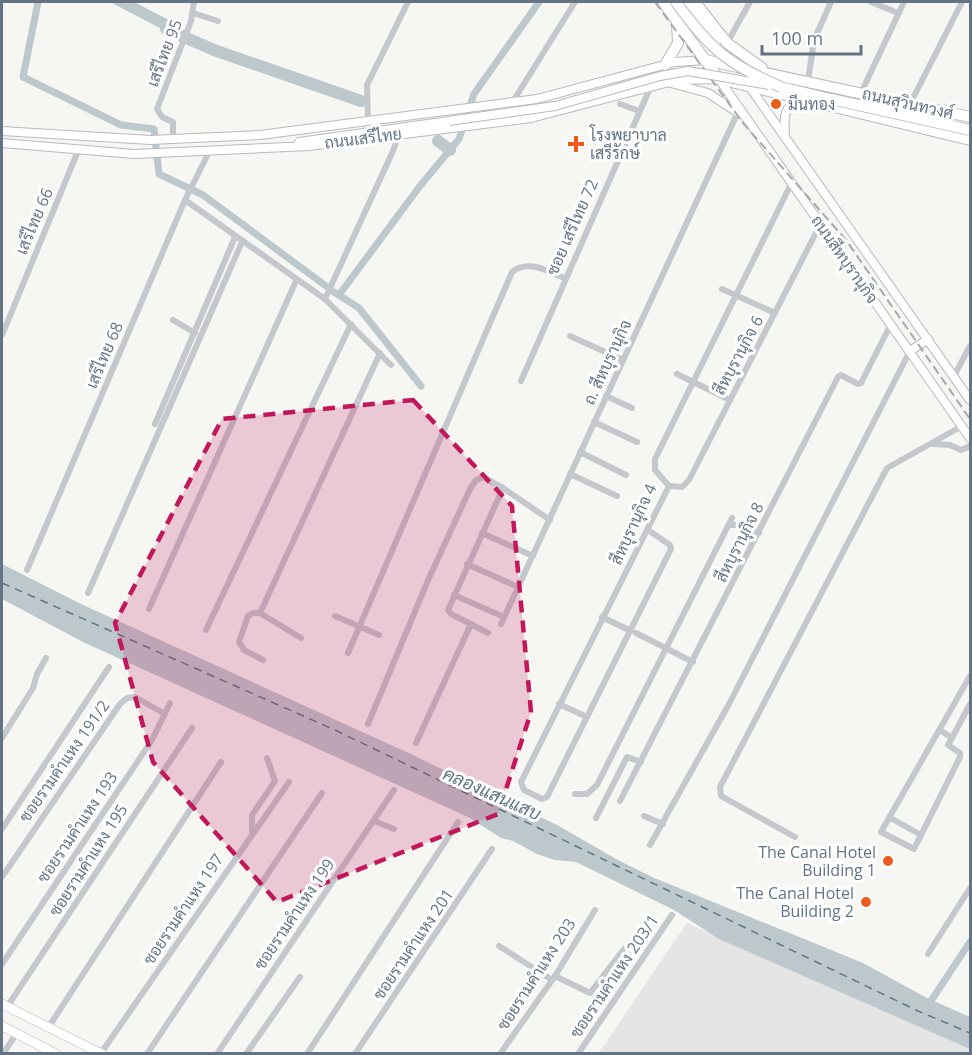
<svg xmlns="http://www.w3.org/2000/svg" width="972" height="1055" font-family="'Open Sans',Sarabun,sans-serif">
	<rect width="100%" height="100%" fill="#f6f6f3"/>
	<path fill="#e4e5e4" d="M 687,923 L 970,1049 L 970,1054 L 598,1054 Z"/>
	<g fill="#bdc8cd">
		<path d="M 110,2 L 134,2 L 165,18 L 184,24 L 177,37 Z"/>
		<path d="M 2,564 L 81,604 L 413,755 L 559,826 L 616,859 L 652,877 L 863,963 L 927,998 L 970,1017 L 970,1049 L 719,939 L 674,910 L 576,862 L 555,860 L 537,854 L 513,841 L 501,838 L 470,818 L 83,642 L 2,599 Z"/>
	</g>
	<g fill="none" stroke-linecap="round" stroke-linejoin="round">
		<g stroke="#bdc8cd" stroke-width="7">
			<path d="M 38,2 L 23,77 L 121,125 L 154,129 L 159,174 L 203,195 L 326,286"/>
			<path d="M 334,292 L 359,308 L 421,386"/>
			<path d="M 339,295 L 420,186 L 459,139 L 474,94 L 539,2"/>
			<path d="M 927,1007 L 970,942"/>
		</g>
		<g stroke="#bdc8cd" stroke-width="12">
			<path d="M 166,29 L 214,50 L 361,101"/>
			<path d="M 438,141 L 450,150"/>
		</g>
		<path stroke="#5f7782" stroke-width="1.5" stroke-dasharray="8 6" stroke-linecap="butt" d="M 2,583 L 335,730 L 918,1011 L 970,1033"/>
		<defs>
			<g id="secondary">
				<path d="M 671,83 L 708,93 L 740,114"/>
				<path d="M 749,86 L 970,400"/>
				<path d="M 2,131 L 150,140 L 260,135 L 537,99 L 675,62 L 705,60"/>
				<path d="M 785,136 C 784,119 782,105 802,100"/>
				<path d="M 299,142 L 449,121"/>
				<path d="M 2,143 L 134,154 L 309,146 L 531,118 L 677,80 L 719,79 L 970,438"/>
				<path d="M 910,351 L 928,339"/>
			</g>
			<g id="primary">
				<path d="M 2,1004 L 102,1054"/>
				<path d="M 2,1026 L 56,1054"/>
			</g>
			<g id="highway">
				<path d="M 663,2 L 719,79 L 970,140"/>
				<path d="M 685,2 L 715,42"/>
				<path d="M 695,2 L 727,43 L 762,68"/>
				<path d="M 705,60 L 970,117"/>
				<path d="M 665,65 L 678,43 L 677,24"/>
				<path d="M 785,88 L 831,99"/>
			</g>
		</defs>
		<use href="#secondary" stroke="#b6bbc0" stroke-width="10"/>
		<use href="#primary" stroke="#b7bbbf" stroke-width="10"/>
		<use href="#highway" stroke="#b6babd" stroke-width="12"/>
		<g stroke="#c4c7cb" stroke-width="6">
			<path d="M 871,2 L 898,13"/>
			<path d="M 193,13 L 218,21"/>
			<path d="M 727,43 L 750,2"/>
			<path d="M 808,81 L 814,40 L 831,2"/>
			<path d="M 861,93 L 904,2"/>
			<path d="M 512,103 L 575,2"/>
			<path d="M 620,104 L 639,111"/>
			<path d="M 910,104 L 962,2"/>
			<path d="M 368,122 L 367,85 L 408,2"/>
			<path d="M 173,140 L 173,122 L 162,117 L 157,109 L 191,21 L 194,2"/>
			<path d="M 185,200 L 325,299 L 391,365"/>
			<path d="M 722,289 L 775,313"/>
			<path d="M 325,299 L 393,151 L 399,134"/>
			<path d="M 173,320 L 195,333"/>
			<path d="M 2,335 L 78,151"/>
			<path d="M 570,336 L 623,360"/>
			<path d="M 677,374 L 730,400"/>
			<path d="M 954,376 L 970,346"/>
			<path d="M 521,381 L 651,86"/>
			<path d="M 606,396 L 632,408"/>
			<path d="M 594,422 L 637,442"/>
			<path d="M 155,424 L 235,237"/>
			<path d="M 934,444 L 950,445 L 961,450 L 970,446"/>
			<path d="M 580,452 L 626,475"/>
			<path d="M 570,474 L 617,496"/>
			<path d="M 669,486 L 682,487 L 689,480 L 821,223"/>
			<path d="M 729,525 L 738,525 L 759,533"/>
			<path d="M 648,530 L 670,545 L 671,549 L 547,797 L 542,799 L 524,790 L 521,782 L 669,486 L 655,470 L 655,459 L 792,182"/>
			<path d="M 482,533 L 533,556"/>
			<path d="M 467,564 L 518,587"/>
			<path d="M 27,570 L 185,200 L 209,152"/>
			<path d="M 88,593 L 242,242"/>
			<path d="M 454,595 L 504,617"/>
			<path d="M 149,609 L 296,281"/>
			<path d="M 260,613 L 253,613 L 248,616 L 239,642 L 244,650 L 263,660"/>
			<path d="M 335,616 L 379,635"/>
			<path d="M 602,617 L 631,631"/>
			<path d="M 501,624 L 738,112"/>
			<path d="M 206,630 L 351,324"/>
			<path d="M 488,633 L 451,614 L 448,610 L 503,488 L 550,520"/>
			<path d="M 636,633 L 693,662"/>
			<path d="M 301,638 L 260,613 L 380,353"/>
			<path d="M 348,653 L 512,272 C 528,259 548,271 564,278"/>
			<path d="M 559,704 L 587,717"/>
			<path d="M 368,724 L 429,578 L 470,489 L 476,480 L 483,477 L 503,488"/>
			<path d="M 940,730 L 952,738 L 970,704"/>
			<path d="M 2,738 L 33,688 L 37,674 L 46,658"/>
			<path d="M 952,738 L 948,745 L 960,753 L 960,757 L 914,849 L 881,832 L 970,676"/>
			<path d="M 416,743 L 471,624"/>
			<path d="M 575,794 L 587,794 L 597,785 L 732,518"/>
			<path d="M 620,801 L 838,377 L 841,375 L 858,384 L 861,383 L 891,324"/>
			<path d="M 644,816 L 663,824"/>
			<path d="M 889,817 L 921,835"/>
			<path d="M 596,818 L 627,757 L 641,762"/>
			<path d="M 374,821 L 394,829"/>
			<path d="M 2,829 L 109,667"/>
			<path d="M 252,831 L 252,815 L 275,781 L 267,758"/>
			<path d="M 795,837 L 721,796 L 720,787 L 887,468 L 962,426"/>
			<path d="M 650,845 L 729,704 L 910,351"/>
			<path d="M 2,877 L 120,704 L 127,698 L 135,697 L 165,714"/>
			<path d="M 499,946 L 552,980"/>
			<path d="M 928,954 L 970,888"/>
			<path d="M 2,964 L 152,740 L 170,703"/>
			<path d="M 555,976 L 590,993 L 624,949"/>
			<path d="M 7,1007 L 192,728"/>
			<path d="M 48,1028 L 221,762"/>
			<path d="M 101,1053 L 289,782"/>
			<path d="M 3,1054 L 16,1034"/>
			<path d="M 147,1054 L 322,793"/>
			<path d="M 217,1054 L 394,790"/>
			<path d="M 246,1054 L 300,977"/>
			<path d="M 307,1054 L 458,822"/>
			<path d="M 355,1054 L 492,849"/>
			<path d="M 500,1054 L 555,976 L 595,910"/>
			<path d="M 578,1054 L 672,915"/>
		</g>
		<use href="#secondary" stroke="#fff" stroke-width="8"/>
		<use href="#primary" stroke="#fff" stroke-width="9"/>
		<use href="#highway" stroke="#fff" stroke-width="10"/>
		<path stroke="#a4aab0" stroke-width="2" stroke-dasharray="9 4.5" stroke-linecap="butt" d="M 655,2 L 743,123 L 846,240 L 970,419"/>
		<defs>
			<path id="secondary-bridge" d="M 449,121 L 555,106 L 660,76 L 688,71 L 769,85"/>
			<g id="highway-bridge">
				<path d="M 676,2 C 709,48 729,65 781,87"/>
				<path d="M 831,99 L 970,130"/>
			</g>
		</defs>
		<use href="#secondary-bridge" stroke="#b6bbc0" stroke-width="10" stroke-linecap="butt"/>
		<use href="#highway-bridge" stroke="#b6babd" stroke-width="12" stroke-linecap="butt"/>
		<use href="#secondary-bridge" stroke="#fff" stroke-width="8"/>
		<use href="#highway-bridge" stroke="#fff" stroke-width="10"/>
	</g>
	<path fill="#c2185b" fill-opacity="0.2" stroke="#c2185b" stroke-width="4.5" stroke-dasharray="12 8" stroke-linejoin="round" d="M 413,400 L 512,506 L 531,712 L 498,814 L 277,902 L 153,762 L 115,623 L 222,419 Z"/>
	<g fill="#ec5a1d" stroke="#fff" stroke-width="2">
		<circle cx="776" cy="104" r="6"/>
		<path d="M573 135h6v6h6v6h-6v6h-6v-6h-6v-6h6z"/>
		<circle cx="888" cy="861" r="6"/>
		<circle cx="866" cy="902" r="6"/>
	</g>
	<g text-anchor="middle" stroke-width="6" stroke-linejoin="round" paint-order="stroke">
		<g font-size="16" fill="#647485" stroke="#fff">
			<text transform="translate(164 53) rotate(-69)" y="6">เสรีไทย 95</text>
			<text transform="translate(908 103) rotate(13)" y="6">ถนนสุวินทวงศ์</text>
			<text transform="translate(363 138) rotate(-7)" y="6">ถนนเสรีไทย</text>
			<text transform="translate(34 221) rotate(-67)" y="6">เสรีไทย 66</text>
			<text transform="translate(572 227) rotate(-66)" y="6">ซอย เสรีไทย 72</text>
			<text transform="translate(845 259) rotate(55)" y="6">ถนนสีหบุรานุกิจ</text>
			<text transform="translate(104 355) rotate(-67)" y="6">เสรีไทย 68</text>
			<text transform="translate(738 355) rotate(-62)" y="6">สีหบุรานุกิจ 6</text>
			<text transform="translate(607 362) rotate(-65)" y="6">ถ. สีหบุรานุกิจ</text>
			<text transform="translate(633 524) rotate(-65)" y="6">สีหบุรานุกิจ 4</text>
			<text transform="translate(739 542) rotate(-63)" y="6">สีหบุรานุกิจ 8</text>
			<text transform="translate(64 761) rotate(-55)" y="6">ซอยรามคำแหง 191/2</text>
			<text transform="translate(77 827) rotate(-56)" y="6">ซอยรามคำแหง 193</text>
			<text transform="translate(88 860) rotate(-57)" y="6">ซอยรามคำแหง 195</text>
			<text transform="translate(183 909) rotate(-56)" y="6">ซอยรามคำแหง 197</text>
			<text transform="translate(294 914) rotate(-56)" y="6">ซอยรามคำแหง 199</text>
			<text transform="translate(413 944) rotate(-56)" y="6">ซอยรามคำแหง 201</text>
			<text transform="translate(536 974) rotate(-57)" y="6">ซอยรามคำแหง 203</text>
			<text transform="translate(614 976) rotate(-56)" y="6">ซอยรามคำแหง 203/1</text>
		</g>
		<g font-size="16" fill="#647485" stroke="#fff" text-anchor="start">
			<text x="788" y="110">มีนทอง</text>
			<text x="590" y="141">โรงพยาบาล<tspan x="590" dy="18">เสรีรักษ์</tspan></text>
			<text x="876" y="858" text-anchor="end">The Canal Hotel<tspan x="876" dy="18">Building 1</tspan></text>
			<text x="854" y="899" text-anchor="end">The Canal Hotel<tspan x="854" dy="18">Building 2</tspan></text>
		</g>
		<g font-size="18" font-style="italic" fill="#5f7782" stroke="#fff">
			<text transform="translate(492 794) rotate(24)" y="6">คลองแสนแสบ</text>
		</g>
	</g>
	<rect width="972" height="1055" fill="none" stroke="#647485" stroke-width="6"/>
	<path d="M762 45v9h99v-9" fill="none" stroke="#647485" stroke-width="3"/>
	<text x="771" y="45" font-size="18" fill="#647485" stroke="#ffffff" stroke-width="4.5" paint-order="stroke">100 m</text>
</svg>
